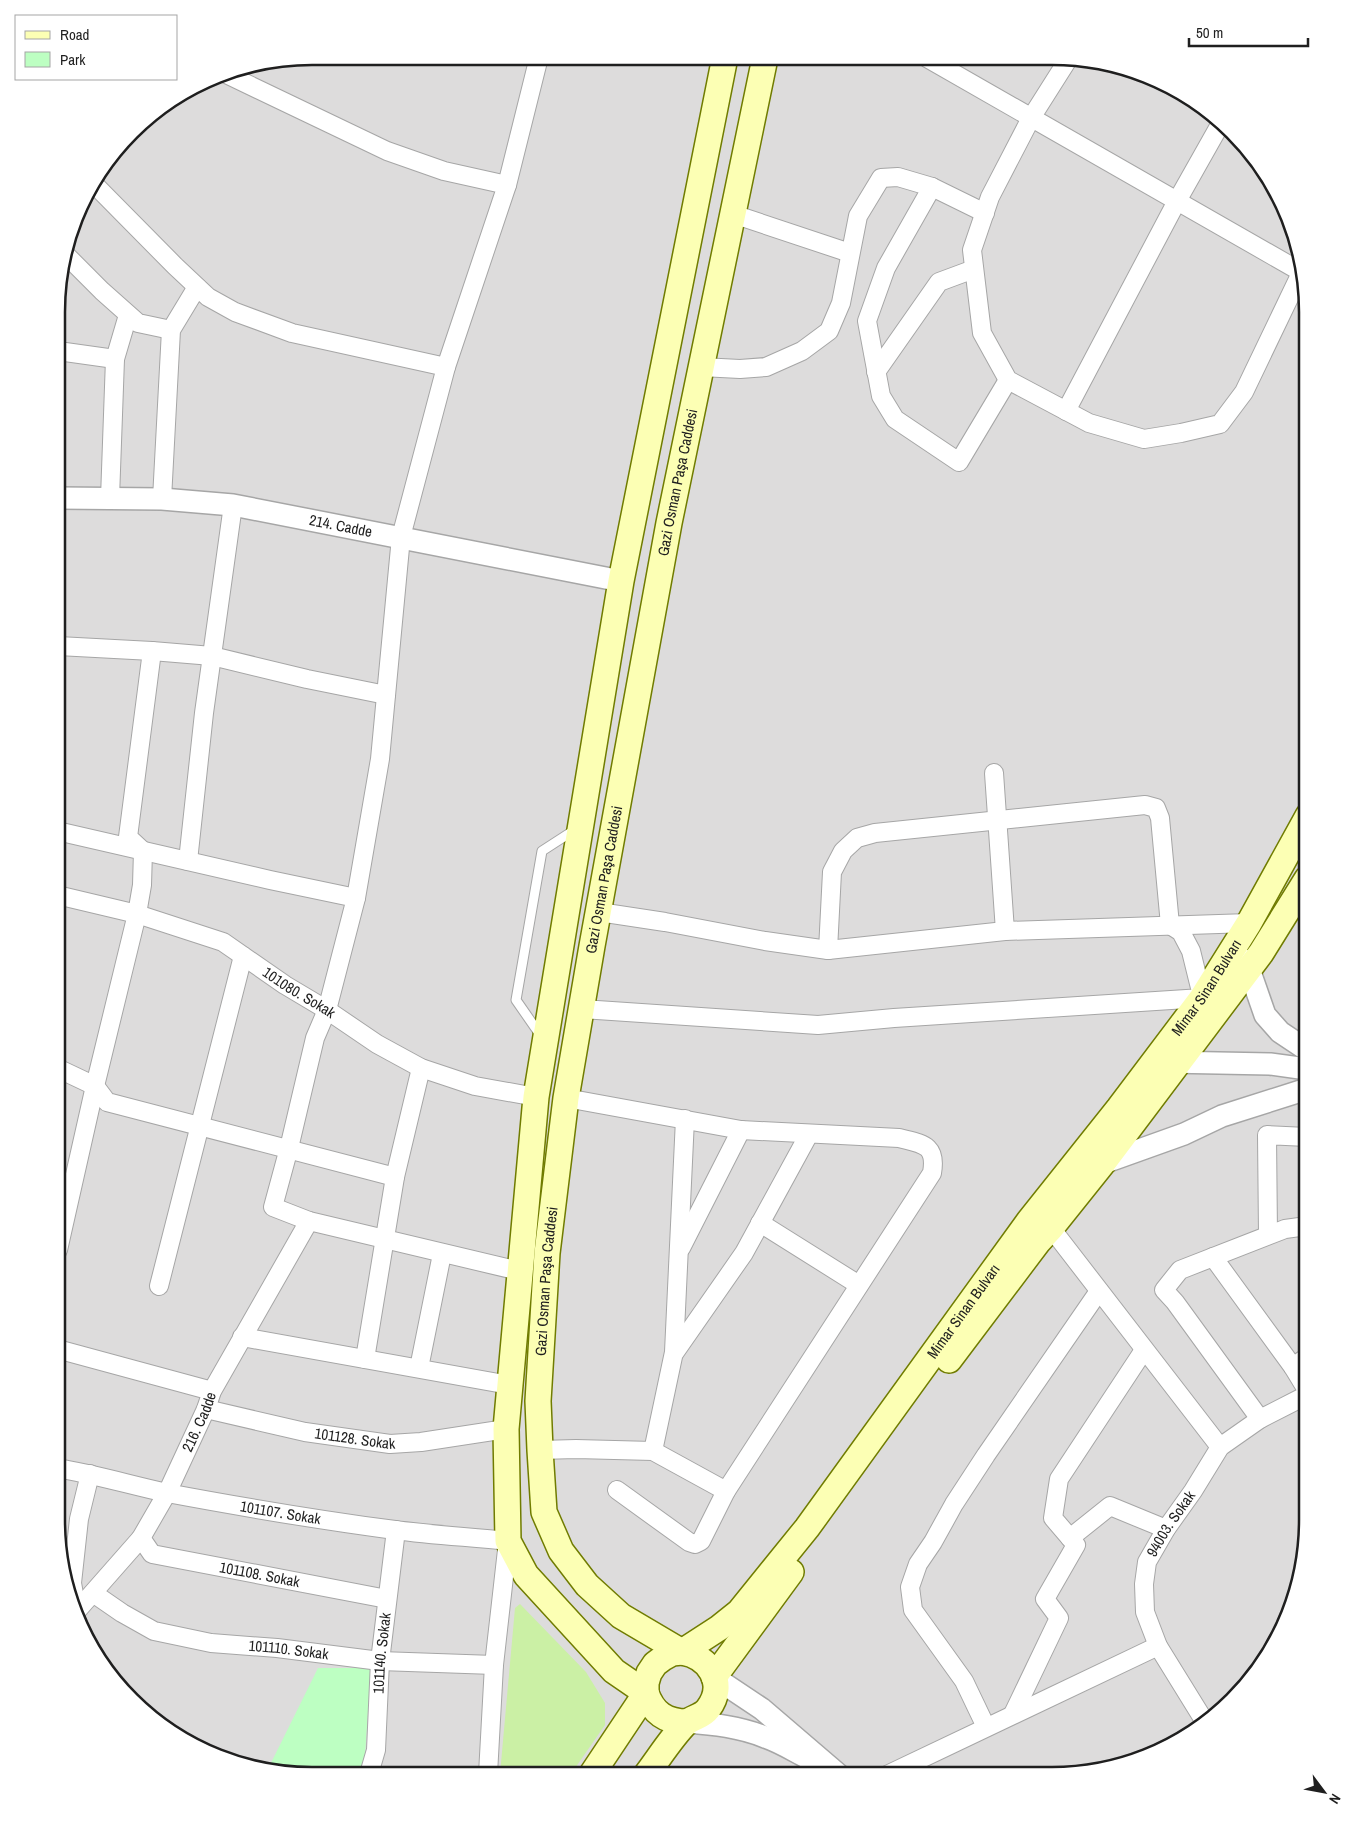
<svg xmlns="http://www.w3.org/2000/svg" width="1364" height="1832" font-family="'Archivo Narrow',sans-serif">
	<rect width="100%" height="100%" fill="#f1ece4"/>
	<path fill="#dddcdc" d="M 312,56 L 1086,58 L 1150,76 L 1194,99 L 1245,144 L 1281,199 L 1299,246 L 1308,312 L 1307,1537 L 1294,1602 L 1265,1662 L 1221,1712 L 1165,1749 L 1118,1767 L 1052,1776 L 279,1774 L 229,1762 L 170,1733 L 120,1689 L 83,1633 L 65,1586 L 56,1520 L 58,278 L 90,184 L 144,119 L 229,70 Z"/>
	<path fill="#cbf0a5" d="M 520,1604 L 586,1672 L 605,1703 L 605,1725 L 571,1774 L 500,1774 L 515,1608 Z"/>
	<path fill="#bdffc2" d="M 318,1668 L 371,1668 L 364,1769 L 360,1774 L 279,1774 L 267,1771 Z"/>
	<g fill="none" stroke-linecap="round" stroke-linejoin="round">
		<defs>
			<path id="service" d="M 541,1036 L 516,1000 L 542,851 L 576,829"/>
			<g id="minor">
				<path d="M 927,58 L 1303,273"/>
				<path d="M 1069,58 L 1031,118 L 990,197 L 972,250 L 982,333 L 1008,380 L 1089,423 L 1144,439 L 1181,433 L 1220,424 L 1244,392 L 1302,271"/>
				<path d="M 224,73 L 387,151 L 444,171 L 507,185"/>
				<path d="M 92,182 L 175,266 L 208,297 L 235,312 L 292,333 L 446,367"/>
				<path d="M 932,187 L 886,268 L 867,321 L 881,396 L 895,419 L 959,462 L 1008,380"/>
				<path d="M 733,214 L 850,253"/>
				<path d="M 66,255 L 102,291 L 138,323 L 171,330"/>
				<path d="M 58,351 L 115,359"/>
				<path d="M 701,367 L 740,369 L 766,367 L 802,351 L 829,331 L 841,303 L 858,216 L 881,178 L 898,177 L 932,187 L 985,213"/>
				<path d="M 876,372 L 939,282 L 974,269"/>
				<path d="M 1066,411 L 1177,201 L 1221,123"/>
				<path d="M 110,498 L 115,359 L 128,315"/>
				<path d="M 162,499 L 171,330 L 197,287"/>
				<path d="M 58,646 L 152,651 L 212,656 L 307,679 L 386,695"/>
				<path d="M 994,773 L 1005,931"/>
				<path d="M 57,831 L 270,880 L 356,898"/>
				<path d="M 188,861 L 204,713 L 233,505"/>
				<path id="s1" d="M 57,895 L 137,914 L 223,942 L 285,985 L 327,1010 L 377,1044 L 421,1068 L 475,1086 L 536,1097"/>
				<path d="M 599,912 L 665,922 L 765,941 L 828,950 L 1005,931 L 1249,923"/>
				<path d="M 828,950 L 832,872 L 843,851 L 857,838 L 875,833 L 1145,805 L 1156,808 L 1160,818 L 1170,925 L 1181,932 L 1191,951 L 1204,1004"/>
				<path d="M 582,1009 L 818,1025 L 894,1018 L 1202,998"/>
				<path d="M 57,1068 L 95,1086 L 107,1102 L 395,1177"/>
				<path d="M 760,1223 L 859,1285"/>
				<path d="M 1051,1228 L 1220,1447"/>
				<path d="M 1268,1235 L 1267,1135 L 1307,1137"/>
				<path d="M 681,1248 L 741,1130"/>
				<path d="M 58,1250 L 95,1086 L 137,914 L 142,885 L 143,851 L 128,837 L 152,651"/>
				<path d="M 1213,1257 L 1293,1367 L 1307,1390"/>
				<path d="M 519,1271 L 309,1221 L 273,1207 L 289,1148 L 315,1038 L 327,1010 L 356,898 L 380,759 L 401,537 L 446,367 L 507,185 L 539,57"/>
				<path d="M 159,1286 L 243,956"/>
				<path d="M 242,1337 L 509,1385"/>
				<path d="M 57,1349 L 212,1391"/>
				<path d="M 675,1352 L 744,1253 L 809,1134"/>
				<path d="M 365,1359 L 395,1177 L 421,1068"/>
				<path d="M 1293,1367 L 1307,1357"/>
				<path d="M 419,1368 L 442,1254"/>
				<path id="s2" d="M 206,1409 L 305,1432 L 390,1444 L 421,1442 L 506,1429"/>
				<path d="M 1260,1419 L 1175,1302 L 1164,1290 L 1180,1270 L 1285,1229 L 1307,1226"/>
				<path d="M 540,1450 L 576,1449 L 653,1451 L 726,1491 L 932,1173 C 937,1144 922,1144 899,1138 L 741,1130 L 566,1098"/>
				<path d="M 653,1451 L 674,1352 L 685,1119"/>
				<path id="s3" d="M 56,1468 C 94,1474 130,1485 167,1493 C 242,1507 319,1520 395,1530 C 432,1535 470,1537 508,1541 L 494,1665 L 488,1774"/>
				<path d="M 617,1490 L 689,1542 L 695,1544 L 701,1541 L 726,1491"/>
				<path id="s4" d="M 141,1538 L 152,1554 L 387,1599"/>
				<path d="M 1070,1538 L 1110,1506 L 1166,1529"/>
				<path id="s5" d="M 93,1593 L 122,1613 L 154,1631 L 211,1643 L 277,1648 L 380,1661 L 494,1665"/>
				<path d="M 74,1610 L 77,1611 L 72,1583 L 79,1519 L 90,1474"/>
				<path id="s6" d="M 75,1613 L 141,1538 L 167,1493 L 206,1409 L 212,1391 L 309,1221"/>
				<path d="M 1013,1714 L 1059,1618 L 1045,1599 L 1076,1545 L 1053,1518 L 1059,1479 L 1144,1350"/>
				<path id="s7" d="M 1205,1722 L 1158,1646 L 1145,1612 L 1144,1584 L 1147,1562 L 1166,1529 L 1193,1491 L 1220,1447 L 1260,1419 L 1307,1395"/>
				<path d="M 986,1727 L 964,1681 L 913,1610 L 910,1587 L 918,1564 L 933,1542 L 954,1504 L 986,1455 L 1099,1291"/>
				<path id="s8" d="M 369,1774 L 376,1750 L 380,1661 L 396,1530"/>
				<path d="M 887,1775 L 1158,1646"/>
			</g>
			<g id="tertiary">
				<path id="s9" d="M 58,498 L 162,499 L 233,505 L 621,581"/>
				<path d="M 1241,958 L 1249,969 L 1265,1015 L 1280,1032 L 1307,1050"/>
				<path d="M 1167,1062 L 1270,1064 L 1307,1069"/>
				<path d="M 1103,1163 L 1184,1134 L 1222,1116 L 1307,1089"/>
				<path d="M 714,1677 L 762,1709 L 839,1775"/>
				<path d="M 687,1722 C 714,1724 740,1727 765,1737 C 780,1742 794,1751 808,1758"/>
			</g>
			<g id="secondary">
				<path d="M 949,1360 L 1038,1242 L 1051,1228 L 1103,1163 L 1261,953 L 1307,879"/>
				<path d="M 714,1677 L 791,1572"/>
				<path d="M 646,1693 L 614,1671 L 526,1575 L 508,1541 L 506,1429 L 536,1097 L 621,581 L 725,57"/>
				<path d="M 646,1693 C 653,1713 666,1722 687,1722"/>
				<path id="s10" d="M 592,1774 L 646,1693 L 646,1683 L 649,1673 L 655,1664 L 663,1658 L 672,1653 L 682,1652 L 719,1628 L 739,1612 L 807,1528 L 1029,1221 L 1119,1108 L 1202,998 L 1249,923 L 1308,816"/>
				<path id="s11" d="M 646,1775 C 659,1758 671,1738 686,1723 C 693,1717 702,1717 708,1709 C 727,1684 710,1657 682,1652 L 621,1616 L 587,1585 L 561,1551 L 544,1512 L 540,1450 L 538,1401 L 547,1253 L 566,1098 L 592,946 L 669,523 L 765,58"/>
			</g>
		</defs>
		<use href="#service" stroke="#a6a6a6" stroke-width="11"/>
		<use href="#minor" stroke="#a6a6a6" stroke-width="20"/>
		<use href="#tertiary" stroke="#a6a6a6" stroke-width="24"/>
		<use href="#secondary" stroke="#707c00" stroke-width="28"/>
		<use href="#service" stroke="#fff" stroke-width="9"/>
		<use href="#minor" stroke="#fff" stroke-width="18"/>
		<use href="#tertiary" stroke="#fff" stroke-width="21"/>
		<use href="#secondary" stroke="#fcffb4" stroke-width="25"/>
	</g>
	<g text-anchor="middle" stroke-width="5" stroke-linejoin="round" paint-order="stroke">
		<g font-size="15" fill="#1f1f1f" stroke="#fff">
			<text dy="5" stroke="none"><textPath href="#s11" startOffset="1412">Gazi Osman Paşa Caddesi</textPath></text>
			<text dy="5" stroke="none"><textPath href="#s9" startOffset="285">214. Cadde</textPath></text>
			<text dy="5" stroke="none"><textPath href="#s11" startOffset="1008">Gazi Osman Paşa Caddesi</textPath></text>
			<text dy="5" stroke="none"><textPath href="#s10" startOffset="1009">Mimar Sinan Bulvarı</textPath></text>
			<text dy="5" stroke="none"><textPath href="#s1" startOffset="264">101080. Sokak</textPath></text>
			<text dy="5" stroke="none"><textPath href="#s11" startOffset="602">Gazi Osman Paşa Caddesi</textPath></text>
			<text dy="5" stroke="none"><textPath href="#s10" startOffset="604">Mimar Sinan Bulvarı</textPath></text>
			<text dy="5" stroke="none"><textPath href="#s6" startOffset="230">216. Cadde</textPath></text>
			<text dy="5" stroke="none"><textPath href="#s2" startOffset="152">101128. Sokak</textPath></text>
			<text dy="5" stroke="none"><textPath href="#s3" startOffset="229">101107. Sokak</textPath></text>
			<text dy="5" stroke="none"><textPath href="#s7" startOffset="221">94003. Sokak</textPath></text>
			<text dy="5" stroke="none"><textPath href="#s4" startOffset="129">101108. Sokak</textPath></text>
			<text dy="5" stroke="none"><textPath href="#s5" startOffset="208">101110. Sokak</textPath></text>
			<text dy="5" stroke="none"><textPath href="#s8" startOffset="122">101140. Sokak</textPath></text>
		</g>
	</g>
	<path d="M0 0H1364V1832H0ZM312 65H1052A247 247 0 0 1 1299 312V1520A247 247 0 0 1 1052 1767H312A247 247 0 0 1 65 1520V312A247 247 0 0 1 312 65Z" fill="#fff" fill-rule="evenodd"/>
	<path fill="none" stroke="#1f1f1f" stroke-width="2.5" d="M312 65H1052A247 247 0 0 1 1299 312V1520A247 247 0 0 1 1052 1767H312A247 247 0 0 1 65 1520V312A247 247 0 0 1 312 65Z"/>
	<rect x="15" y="15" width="162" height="65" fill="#ffffff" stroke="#a5a5a5"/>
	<rect x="25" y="31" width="25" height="8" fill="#fcffb4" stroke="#a5a5a5"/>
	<text x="60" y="40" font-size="15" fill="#1f1f1f">Road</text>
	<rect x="25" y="52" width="25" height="15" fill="#bdffc2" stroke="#a5a5a5"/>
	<text x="60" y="65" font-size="15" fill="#1f1f1f">Park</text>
	<g transform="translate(1324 1792) rotate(122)" stroke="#ffffff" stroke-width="4" paint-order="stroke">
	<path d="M0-4L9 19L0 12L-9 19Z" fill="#1f1f1f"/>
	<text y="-8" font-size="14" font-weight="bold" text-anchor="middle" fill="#1f1f1f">N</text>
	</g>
	<path d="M1189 38v8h119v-8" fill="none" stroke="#1f1f1f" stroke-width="2.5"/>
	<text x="1196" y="38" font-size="15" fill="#1f1f1f" stroke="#ffffff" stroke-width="4" paint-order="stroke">50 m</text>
</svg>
